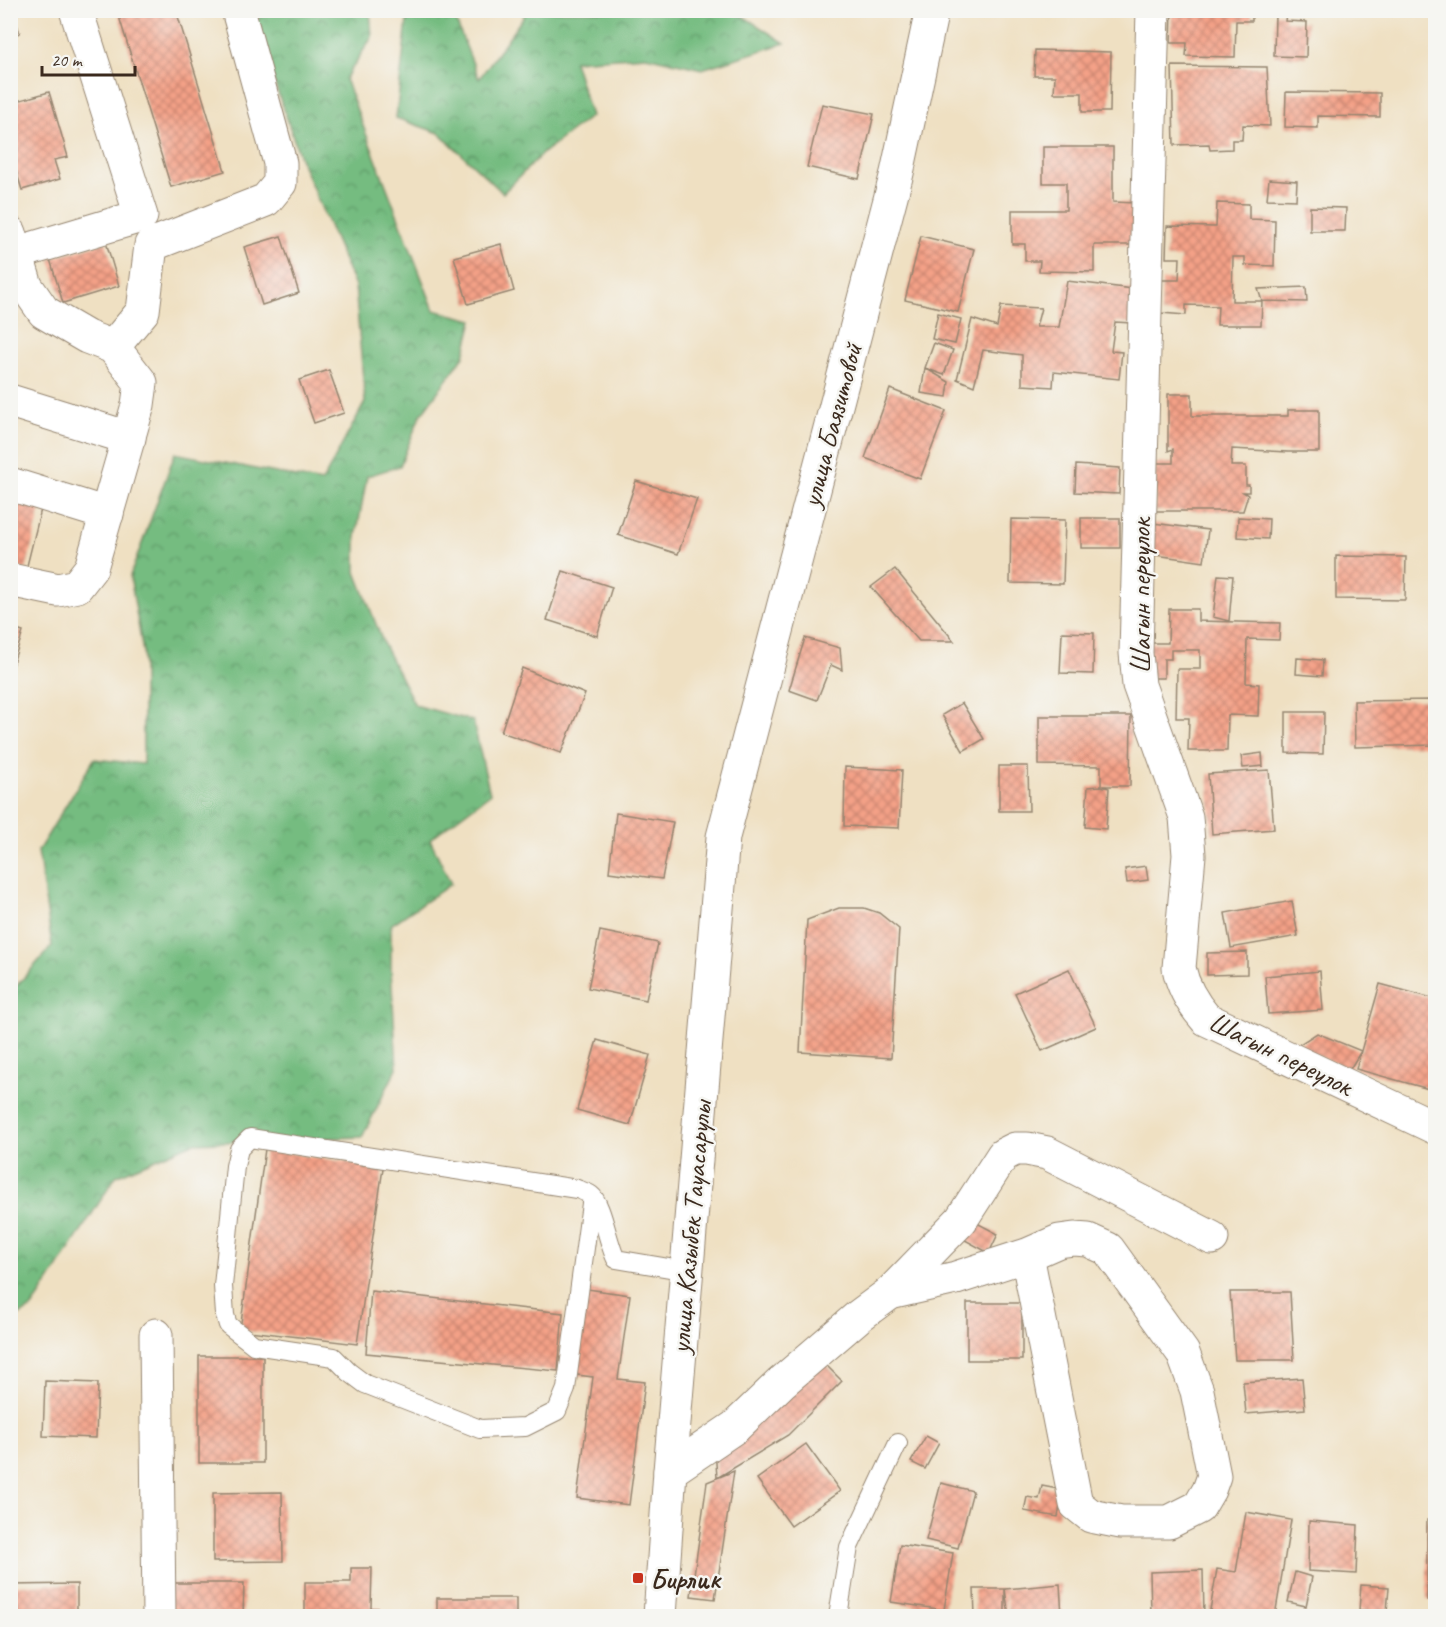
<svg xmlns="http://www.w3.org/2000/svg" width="1446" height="1627" font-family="Caveat,sans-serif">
	<defs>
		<pattern id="forest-crowns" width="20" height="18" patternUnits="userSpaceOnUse" patternTransform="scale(1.5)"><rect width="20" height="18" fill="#74bc80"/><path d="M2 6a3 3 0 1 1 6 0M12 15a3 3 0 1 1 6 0" fill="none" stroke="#609968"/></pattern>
		<pattern id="building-cross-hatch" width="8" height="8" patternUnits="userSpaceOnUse" patternTransform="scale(1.5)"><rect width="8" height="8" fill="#f4a187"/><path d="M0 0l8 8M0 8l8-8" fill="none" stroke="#c7836e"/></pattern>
	</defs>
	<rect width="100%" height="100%" fill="#f6f6f2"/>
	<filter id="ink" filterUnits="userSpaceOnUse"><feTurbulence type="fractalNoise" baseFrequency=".0167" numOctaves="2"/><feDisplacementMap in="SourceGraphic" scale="12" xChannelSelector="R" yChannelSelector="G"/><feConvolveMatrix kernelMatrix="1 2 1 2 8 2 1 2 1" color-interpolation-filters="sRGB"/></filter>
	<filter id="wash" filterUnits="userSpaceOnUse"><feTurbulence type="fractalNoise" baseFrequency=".008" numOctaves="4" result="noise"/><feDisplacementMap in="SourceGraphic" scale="24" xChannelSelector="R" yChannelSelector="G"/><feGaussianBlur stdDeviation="1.35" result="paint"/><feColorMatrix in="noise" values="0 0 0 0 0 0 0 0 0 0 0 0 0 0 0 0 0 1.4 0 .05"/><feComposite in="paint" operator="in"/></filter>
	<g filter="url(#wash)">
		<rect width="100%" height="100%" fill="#efe0c2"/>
		<g fill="url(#forest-crowns)" stroke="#58734f" stroke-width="1.5">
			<path d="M 262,11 L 370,11 L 372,37 L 345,79 L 434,310 L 473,320 L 464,356 L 420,416 L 400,466 L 367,476 L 356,537 L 356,572 L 384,645 L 415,705 L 473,721 L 490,794 L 430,839 L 451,884 L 391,925 L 391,970 L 397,1068 L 362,1137 L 193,1143 L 116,1176 L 32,1308 L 11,1320 L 11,992 L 52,946 L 38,851 L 94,759 L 143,764 L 143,652 L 130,576 L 175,453 L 322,482 L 365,402 L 355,286 L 302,163 L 255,26 Z"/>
			<path d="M 408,11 L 452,11 L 479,79 L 524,16 L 524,11 L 735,11 L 785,43 L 702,69 L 646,56 L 574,61 L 591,116 L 543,153 L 503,193 L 439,133 L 396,118 Z"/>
		</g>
		<g id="blocks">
			<g fill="url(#building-cross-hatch)">
				<path d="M 10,10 L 12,10 L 20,33 L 10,36 Z"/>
				<path d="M 117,10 L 176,10 L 225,171 L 171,187 Z"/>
				<path d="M 1172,10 L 1252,10 L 1252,21 L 1236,21 L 1235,57 L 1186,56 L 1187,43 L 1171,43 Z"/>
				<path d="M 1275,14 L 1286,14 L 1285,21 L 1307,22 L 1306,57 L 1274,56 Z"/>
				<path d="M 1035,50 L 1111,52 L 1110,112 L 1082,112 L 1082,93 L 1054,93 L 1055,76 L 1034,76 Z"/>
				<path d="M 1172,66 L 1267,67 L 1270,126 L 1243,125 L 1242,140 L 1232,140 L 1232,149 L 1210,150 L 1209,144 L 1174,145 Z"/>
				<path d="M 49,92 L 68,157 L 54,160 L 60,179 L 22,190 L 10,151 L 10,103 Z"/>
				<path d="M 1286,92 L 1380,93 L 1380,117 L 1318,116 L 1318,128 L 1285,127 Z"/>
				<path d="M 822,104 L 874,114 L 859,179 L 807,167 Z"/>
				<path d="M 1043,147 L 1113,147 L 1113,202 L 1136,203 L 1136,245 L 1094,245 L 1094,272 L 1039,271 L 1040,261 L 1025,261 L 1025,244 L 1012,244 L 1012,210 L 1066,210 L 1066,183 L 1043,183 Z"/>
				<path d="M 1269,179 L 1297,181 L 1296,200 L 1267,199 Z"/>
				<path d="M 1217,203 L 1249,204 L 1249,219 L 1275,220 L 1274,266 L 1245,265 L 1245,257 L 1233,257 L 1232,301 L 1262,301 L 1258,289 L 1306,287 L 1307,302 L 1262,301 L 1261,325 L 1217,325 L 1218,306 L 1186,305 L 1186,315 L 1161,313 L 1162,280 L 1179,280 L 1180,258 L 1166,258 L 1167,226 L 1216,227 Z"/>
				<path d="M 1310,207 L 1346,208 L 1345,231 L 1310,231 Z"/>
				<path d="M 281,236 L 299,293 L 262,305 L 244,247 Z"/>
				<path d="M 921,236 L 974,249 L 958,312 L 905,300 Z"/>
				<path d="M 106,242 L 119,286 L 63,303 L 50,259 Z"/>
				<path d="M 501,244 L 514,291 L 468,304 L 454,257 Z"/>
				<path d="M 1067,281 L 1133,289 L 1132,323 L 1115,322 L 1111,351 L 1122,352 L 1119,379 L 1054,372 L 1053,387 L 1022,385 L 1022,355 L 983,350 L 974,386 L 957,379 L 972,319 L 997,327 L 1001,306 L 1041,308 L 1036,327 L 1059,327 Z"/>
				<path d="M 938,313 L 961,319 L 955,344 L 932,339 Z"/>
				<path d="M 934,343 L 953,350 L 944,375 L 925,368 L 949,382 L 947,397 L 921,393 L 925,368 Z"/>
				<path d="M 329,370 L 344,413 L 314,423 L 299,380 Z"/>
				<path d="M 890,389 L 946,411 L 920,479 L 865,458 Z"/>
				<path d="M 1168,394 L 1192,394 L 1192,416 L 1288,416 L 1288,410 L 1319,410 L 1319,452 L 1288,452 L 1232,449 L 1231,466 L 1246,466 L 1246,485 L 1249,485 L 1249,492 L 1243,492 L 1248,495 L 1243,511 L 1155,511 L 1155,463 L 1173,463 L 1173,449 L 1168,451 Z"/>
				<path d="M 1076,465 L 1120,468 L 1119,494 L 1075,492 Z"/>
				<path d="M 636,481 L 697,499 L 678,554 L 618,535 Z"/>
				<path d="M 10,493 L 43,501 L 26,570 L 10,567 Z"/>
				<path d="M 1238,517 L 1269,519 L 1268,539 L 1237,537 Z"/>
				<rect x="1081" y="518" width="39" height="30"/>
				<path d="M 1011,519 L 1065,520 L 1063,584 L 1010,583 Z"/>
				<path d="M 1153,523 L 1208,530 L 1204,562 L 1149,554 Z"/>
				<path d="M 1336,556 L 1406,557 L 1405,600 L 1336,599 Z"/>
				<path d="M 895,569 L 954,641 L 919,641 L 871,587 Z"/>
				<path d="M 563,571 L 612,587 L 597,636 L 547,620 Z"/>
				<path d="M 1218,575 L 1233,576 L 1229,621 L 1213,617 Z"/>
				<path d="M 1169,609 L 1198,609 L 1198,621 L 1280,623 L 1279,640 L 1247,639 L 1246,683 L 1259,684 L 1258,716 L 1228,715 L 1227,751 L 1188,751 L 1189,718 L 1176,718 L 1177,669 L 1200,669 L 1200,650 L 1171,650 L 1171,659 L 1164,659 L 1164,678 L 1149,678 L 1149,643 L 1168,643 Z"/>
				<path d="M 10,628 L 23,632 L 11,669 L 10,669 Z"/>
				<path d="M 1062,632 L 1094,633 L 1093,674 L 1060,673 Z"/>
				<path d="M 805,638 L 840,648 L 842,670 L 831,665 L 817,700 L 789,690 Z"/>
				<path d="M 1297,658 L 1323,660 L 1322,676 L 1296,674 Z"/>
				<path d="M 522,668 L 585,694 L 561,753 L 501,732 Z"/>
				<path d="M 1436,700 L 1436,745 L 1355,747 L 1354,701 Z"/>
				<path d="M 962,703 L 984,739 L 963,751 L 942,715 Z"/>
				<path d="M 1286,712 L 1324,712 L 1323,754 L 1286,753 Z"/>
				<path d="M 1039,716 L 1131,716 L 1130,786 L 1101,786 L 1109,788 L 1106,829 L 1085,827 L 1088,787 L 1101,786 L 1101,766 L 1039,765 Z"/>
				<path d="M 1262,753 L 1263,766 L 1243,768 L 1241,756 Z"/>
				<path d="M 999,766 L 1028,766 L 1029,811 L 999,811 Z"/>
				<path d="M 845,767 L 902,770 L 899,828 L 844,826 Z"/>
				<path d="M 1269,770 L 1274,829 L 1212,834 L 1208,774 Z"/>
				<path d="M 616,813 L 673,822 L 662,879 L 609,872 Z"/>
				<path d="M 1146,866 L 1148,880 L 1127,883 L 1125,869 Z"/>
				<path d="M 1292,901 L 1298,936 L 1231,948 L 1225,913 Z"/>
				<path d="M 839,908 L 864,908 L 879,913 L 899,929 L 891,1058 L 800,1052 L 807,920 Z"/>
				<path d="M 600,931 L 658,943 L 646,1000 L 588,988 Z"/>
				<path d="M 1247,952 L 1247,974 L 1207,975 L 1207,953 Z"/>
				<path d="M 1069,969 L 1096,1027 L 1042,1051 L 1015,993 Z"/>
				<path d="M 1320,971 L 1323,1010 L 1268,1014 L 1265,976 Z"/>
				<path d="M 1380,984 L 1436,999 L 1436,1066 L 1429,1089 L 1356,1069 L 1361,1051 L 1350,1069 L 1295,1047 L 1317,1033 L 1361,1051 Z"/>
				<path d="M 597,1040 L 650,1055 L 630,1125 L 577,1110 Z"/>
				<path d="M 265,1149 L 383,1168 L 357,1344 L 240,1330 Z"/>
				<path d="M 975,1222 L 998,1234 L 989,1253 L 965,1240 Z"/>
				<path d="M 580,1288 L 630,1295 L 618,1379 L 645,1382 L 629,1505 L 577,1498 L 593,1377 L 569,1374 Z"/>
				<path d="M 371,1291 L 563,1313 L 558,1371 L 366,1353 Z"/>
				<path d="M 1230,1292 L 1290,1292 L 1294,1360 L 1235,1360 Z"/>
				<rect x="967" y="1303" width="55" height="57"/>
				<rect x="199" y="1356" width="64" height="107"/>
				<path d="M 821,1360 L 842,1381 L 788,1435 L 717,1478 L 734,1471 L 715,1599 L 691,1596 L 707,1482 L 717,1478 L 715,1448 Z"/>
				<path d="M 1302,1378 L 1305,1409 L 1246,1414 L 1243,1382 Z"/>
				<path d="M 45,1381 L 98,1383 L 96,1438 L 43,1436 Z"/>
				<path d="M 926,1436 L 939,1443 L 925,1469 L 911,1462 Z"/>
				<path d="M 806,1444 L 840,1491 L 791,1526 L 757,1479 Z"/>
				<path d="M 941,1483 L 973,1491 L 958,1548 L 926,1540 Z"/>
				<path d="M 1042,1486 L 1063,1490 L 1058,1517 L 1024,1511 L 1027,1497 L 1039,1499 Z"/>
				<path d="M 282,1492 L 283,1561 L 213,1562 L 213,1493 Z"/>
				<path d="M 1246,1512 L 1291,1520 L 1275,1616 L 1209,1616 L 1217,1569 L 1236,1572 Z"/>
				<rect x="1427" y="1520" width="9" height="80"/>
				<path d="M 1309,1521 L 1358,1525 L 1356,1574 L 1308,1571 Z"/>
				<path d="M 900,1545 L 953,1553 L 944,1610 L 891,1602 Z"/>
				<path d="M 351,1568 L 372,1568 L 371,1608 L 381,1608 L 381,1616 L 305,1616 L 305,1582 L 351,1582 Z"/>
				<path d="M 1203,1570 L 1204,1616 L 1151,1616 L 1150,1572 Z"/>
				<path d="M 1295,1572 L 1312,1577 L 1306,1606 L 1288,1602 Z"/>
				<path d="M 165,1583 L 244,1583 L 243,1616 L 165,1616 Z"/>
				<path d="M 77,1584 L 77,1616 L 10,1616 L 10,1585 Z"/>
				<path d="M 1060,1584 L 1062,1616 L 1009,1616 L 1005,1589 L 1005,1616 L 975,1616 L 974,1589 L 1005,1589 Z"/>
				<path d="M 1361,1585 L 1389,1587 L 1387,1612 L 1359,1610 Z"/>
				<rect x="437" y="1598" width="79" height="18"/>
			</g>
		</g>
	</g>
	<g filter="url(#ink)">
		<use href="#blocks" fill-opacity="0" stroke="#958570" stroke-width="1.5"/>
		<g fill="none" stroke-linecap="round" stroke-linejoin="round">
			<defs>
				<g id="lane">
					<path d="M 592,1196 L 566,1389 L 557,1411 L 525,1427 L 480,1429 L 365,1384 L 349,1372 L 334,1357 L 254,1345 L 228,1325 L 225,1315 L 223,1286 L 235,1166 L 239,1149 L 250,1138 L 577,1189 C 582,1191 587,1192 591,1195 C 602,1203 608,1244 616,1259 L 687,1271"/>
					<path d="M 838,1616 L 849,1547 L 898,1443"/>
				</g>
				<g id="street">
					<path d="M 1153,10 L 1136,653 L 1139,685 L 1186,817 L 1189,855 L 1179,968 C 1183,988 1192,1003 1206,1019 L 1436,1128"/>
					<path d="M 10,233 L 26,286 L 44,312 L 87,337 L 113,347 L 141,383 L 138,405 L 91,568 L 77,586 L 58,590 L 10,580"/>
					<path d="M 17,253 L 141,216 L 76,10"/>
					<path d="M 113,347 L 143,311 L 151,245 L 266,200 L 280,183 L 280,163 L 238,10"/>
					<path d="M 10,401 L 129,438"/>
					<path d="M 10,484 L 107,514"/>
					<path d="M 890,1293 L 956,1278 L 1027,1255 L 1059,1241 L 1074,1239 L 1088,1240 L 1108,1249 L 1183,1353 L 1197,1391 L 1214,1476 L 1209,1490 L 1199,1507 L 1169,1522 L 1121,1522 L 1091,1516 L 1076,1504 L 1027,1255"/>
					<path d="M 156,1335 L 159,1616"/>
					<path d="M 670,1471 L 735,1427 L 781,1383 L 859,1316 L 890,1293 L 961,1220 L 1003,1155 L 1015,1149 L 1027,1149 L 1047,1153 L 1212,1238"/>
				</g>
				<path id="secondary" d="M 660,1616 L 670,1471 L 723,837 L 897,173 L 932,10"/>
			</defs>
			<use href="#lane" stroke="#958570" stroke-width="20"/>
			<use href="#street" stroke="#958570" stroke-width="35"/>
			<use href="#secondary" stroke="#958570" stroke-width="35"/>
			<use href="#lane" stroke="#fff" stroke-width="18"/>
			<use href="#street" stroke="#fff" stroke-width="33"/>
			<use href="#secondary" stroke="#fff" stroke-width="33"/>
		</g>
	</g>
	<rect fill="#c8321e" stroke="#f6f6f2" stroke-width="2" x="632" y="1572" width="12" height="12" rx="3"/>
	<g text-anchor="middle" stroke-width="5" stroke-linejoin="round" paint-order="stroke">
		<g font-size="28" fill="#3b2a1e" stroke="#f6f6f2">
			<text transform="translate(831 425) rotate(-75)" y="10">улица Баязитовой</text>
			<text transform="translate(1140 596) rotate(-90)" y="10">Шагын переулок</text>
			<text transform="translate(1281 1053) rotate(26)" y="10">Шагын переулок</text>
			<text transform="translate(690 1227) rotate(-85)" y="10">улица Казыбек Тауасарулы</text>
		</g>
		<g font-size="28" font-weight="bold" fill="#3b2a1e" stroke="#f6f6f2" text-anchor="start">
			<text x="650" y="1588">Бирлик</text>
		</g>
	</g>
	<rect width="1446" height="1627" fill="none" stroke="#f6f6f2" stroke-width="36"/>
	<path d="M42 66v9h93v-9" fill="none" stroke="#3b2a1e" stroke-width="3"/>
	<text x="51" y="66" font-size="18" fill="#3b2a1e" stroke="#f6f6f2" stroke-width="4.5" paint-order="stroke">20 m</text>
</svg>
